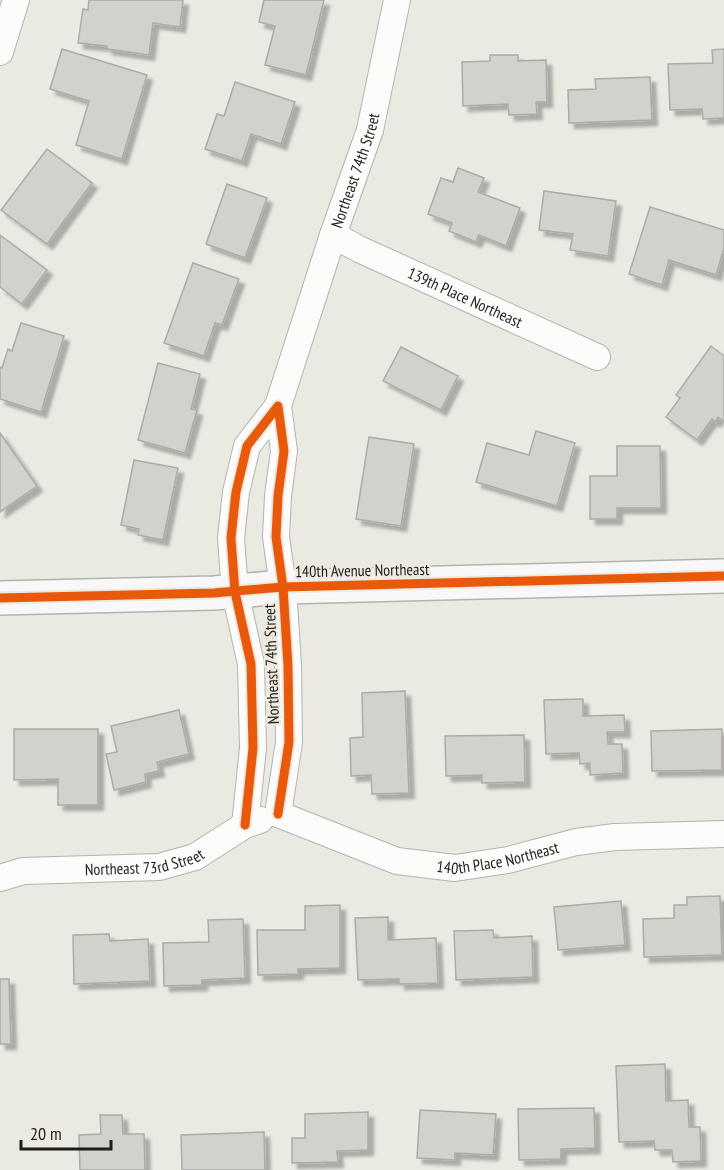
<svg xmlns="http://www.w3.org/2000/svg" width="724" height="1170" font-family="'PT Sans Narrow',sans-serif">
	<defs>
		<filter id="shadow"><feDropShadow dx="5.5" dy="5.5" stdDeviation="1.5" flood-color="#0004"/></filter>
	</defs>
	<rect width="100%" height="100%" fill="#eae9e2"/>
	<g fill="#d2d1cc" stroke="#adaba7" stroke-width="1.5" filter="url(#shadow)">
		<path d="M 89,0 L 183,0 L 180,27 L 153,23 L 149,55 L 107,49 L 107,46 L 78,43 L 83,9 L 88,10 Z"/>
		<path d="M 264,0 L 324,0 L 306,75 L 265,65 L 275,26 L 259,22 Z"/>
		<path d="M 62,49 L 147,75 L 122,159 L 76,145 L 89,101 L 50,89 Z"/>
		<path d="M 724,49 L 724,118 L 703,119 L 702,109 L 670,110 L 668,64 L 713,63 L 712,50 Z"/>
		<path d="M 490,55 L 518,55 L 518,61 L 546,60 L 547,102 L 536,102 L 537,114 L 509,115 L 508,104 L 463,106 L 462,62 L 490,61 Z"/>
		<path d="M 650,77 L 652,120 L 569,123 L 568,90 L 596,89 L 595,79 Z"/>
		<path d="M 235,82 L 295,102 L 281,144 L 251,134 L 242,161 L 205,149 L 217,114 L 224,116 Z"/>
		<path d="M 47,149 L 92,183 L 47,244 L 1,210 Z"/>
		<path d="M 458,168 L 484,178 L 478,192 L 520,208 L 506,246 L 479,235 L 476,242 L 449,231 L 452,223 L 428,214 L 441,178 L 453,182 Z"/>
		<path d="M 227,184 L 267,198 L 245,258 L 206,244 Z"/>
		<path d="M 544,191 L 616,201 L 608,256 L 570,250 L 573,234 L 539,230 Z"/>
		<path d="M 650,207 L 724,230 L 724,248 L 716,275 L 669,260 L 662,285 L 629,274 Z"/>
		<path d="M 0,235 L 47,270 L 22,304 L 0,287 Z"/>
		<path d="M 193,263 L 239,279 L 222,325 L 215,323 L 204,356 L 164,343 Z"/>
		<path d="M 21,323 L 64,336 L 41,412 L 0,399 L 0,367 L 2,368 L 8,349 L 12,351 Z"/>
		<path d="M 711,346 L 724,356 L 724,420 L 723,421 L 718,417 L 715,422 L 712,419 L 697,440 L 666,417 L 680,398 L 676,395 Z"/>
		<path d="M 401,347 L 458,376 L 441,410 L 383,381 Z"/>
		<path d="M 158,363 L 200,374 L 191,409 L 197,410 L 185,453 L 138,440 Z"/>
		<path d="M 536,431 L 575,443 L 557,506 L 476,482 L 487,443 L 529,455 Z"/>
		<path d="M 0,433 L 37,486 L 0,512 Z"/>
		<path d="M 369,437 L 414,444 L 401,526 L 356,519 Z"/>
		<path d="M 617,446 L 660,446 L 661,508 L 617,508 L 617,519 L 590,519 L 590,476 L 617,476 Z"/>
		<path d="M 134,460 L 178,468 L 163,540 L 138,535 L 139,529 L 121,525 Z"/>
		<path d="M 405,691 L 409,793 L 372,794 L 371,775 L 351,776 L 350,738 L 363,737 L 362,693 Z"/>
		<path d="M 583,699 L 583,716 L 624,715 L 625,732 L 607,732 L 608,744 L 622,744 L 623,773 L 590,775 L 590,763 L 580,764 L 579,753 L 546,754 L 544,700 Z"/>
		<path d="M 179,710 L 189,754 L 157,762 L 159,771 L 145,774 L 146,782 L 114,790 L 106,754 L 117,752 L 111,726 Z"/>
		<path d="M 14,729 L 98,729 L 98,805 L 58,805 L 58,779 L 14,780 Z"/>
		<path d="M 722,729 L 722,770 L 652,771 L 651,731 Z"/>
		<path d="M 524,735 L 525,782 L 482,783 L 482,775 L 446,776 L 445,736 Z"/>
		<path d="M 720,896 L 722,955 L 644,957 L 643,919 L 674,918 L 674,905 L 687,905 L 687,897 Z"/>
		<path d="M 621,901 L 625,945 L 558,950 L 554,907 Z"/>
		<path d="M 340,905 L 340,968 L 298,969 L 298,974 L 258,975 L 257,930 L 305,930 L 305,906 Z"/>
		<path d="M 388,917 L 388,940 L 436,938 L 438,983 L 399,984 L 399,979 L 358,980 L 355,918 Z"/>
		<path d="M 243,919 L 245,978 L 202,980 L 202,985 L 164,986 L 163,943 L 209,942 L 208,920 Z"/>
		<path d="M 493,930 L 494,938 L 532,936 L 533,977 L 456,980 L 454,931 Z"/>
		<path d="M 109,934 L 110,941 L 148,939 L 150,981 L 74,984 L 73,935 Z"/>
		<path d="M 0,979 L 9,979 L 11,1044 L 0,1044 Z"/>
		<path d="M 665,1064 L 666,1101 L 688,1100 L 689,1127 L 700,1127 L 701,1161 L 673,1162 L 672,1150 L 655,1150 L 654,1141 L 619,1142 L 616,1066 Z"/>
		<path d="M 594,1108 L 595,1148 L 561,1149 L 561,1159 L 519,1160 L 518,1109 Z"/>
		<path d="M 420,1110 L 496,1114 L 493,1155 L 455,1153 L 455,1160 L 417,1158 Z"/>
		<path d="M 368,1112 L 368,1150 L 337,1151 L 338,1162 L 292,1163 L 292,1138 L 305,1138 L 305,1114 Z"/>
		<path d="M 100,1115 L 122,1115 L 123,1134 L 144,1134 L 145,1170 L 80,1170 L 79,1135 L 101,1134 Z"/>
		<path d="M 264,1132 L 265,1170 L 182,1170 L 181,1135 Z"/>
	</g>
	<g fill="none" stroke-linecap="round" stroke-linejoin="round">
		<defs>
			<g id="street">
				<path d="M 0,52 L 16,0"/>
				<path id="s1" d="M 333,235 L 361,250 L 597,357"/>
				<path id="s2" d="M 278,406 L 333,235 L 370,130 L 397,0"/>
				<path id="s3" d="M 278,814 L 397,861 L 455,868 L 508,860 L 576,842 L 615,837 L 724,834"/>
				<path d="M 245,825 L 253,748 L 251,664 L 235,592 L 231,538 L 236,492 L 247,446 L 278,406 L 284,451 L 278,496 L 276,537 L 283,587 L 288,666 L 289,742 L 278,814"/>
				<path id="s4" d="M 0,878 L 23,871 L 159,867 L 195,857 L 245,825 L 260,820"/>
			</g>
			<path id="secondary" d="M 0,598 L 214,593 L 283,587 L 724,576"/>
		</defs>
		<use href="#street" stroke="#b4b3ae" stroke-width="28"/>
		<use href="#secondary" stroke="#b4b3ae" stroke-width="36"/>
		<use href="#street" stroke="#fcfcfb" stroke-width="26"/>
		<use href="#secondary" stroke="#f8f8f9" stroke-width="33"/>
		<defs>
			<g id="cycleway">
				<path d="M 0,598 L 214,593 L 283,587 L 724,576"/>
				<path d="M 245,825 L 253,748 L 251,664 L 235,592 L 231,538 L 236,492 L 247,446 L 278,406 L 284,451 L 278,496 L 276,537 L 283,587 L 288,666 L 289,742 L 278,814"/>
			</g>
		</defs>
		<use href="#cycleway" stroke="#eeeadf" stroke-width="13"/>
		<use href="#cycleway" stroke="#e8590c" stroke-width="9"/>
	</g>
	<g text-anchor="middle" stroke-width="4.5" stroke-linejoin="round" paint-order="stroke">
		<g font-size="16" fill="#1e1d19" stroke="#eeeadf">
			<text dy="6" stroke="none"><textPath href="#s2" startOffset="248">Northeast 74th Street</textPath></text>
			<text dy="6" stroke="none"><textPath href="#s1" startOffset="146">139th Place Northeast</textPath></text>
			<text transform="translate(362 570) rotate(-1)" y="6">140th Avenue Northeast</text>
			<text transform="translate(271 664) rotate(-92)" y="6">Northeast 74th Street</text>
			<text dy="6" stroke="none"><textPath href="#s3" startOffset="230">140th Place Northeast</textPath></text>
			<text dy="6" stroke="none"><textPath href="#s4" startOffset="146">Northeast 73rd Street</textPath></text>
		</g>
	</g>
	<path d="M21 1140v9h90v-9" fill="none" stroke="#1e1d19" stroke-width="3"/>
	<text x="30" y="1140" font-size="18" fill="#1e1d19" stroke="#eeeadf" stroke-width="4.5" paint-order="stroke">20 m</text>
</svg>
